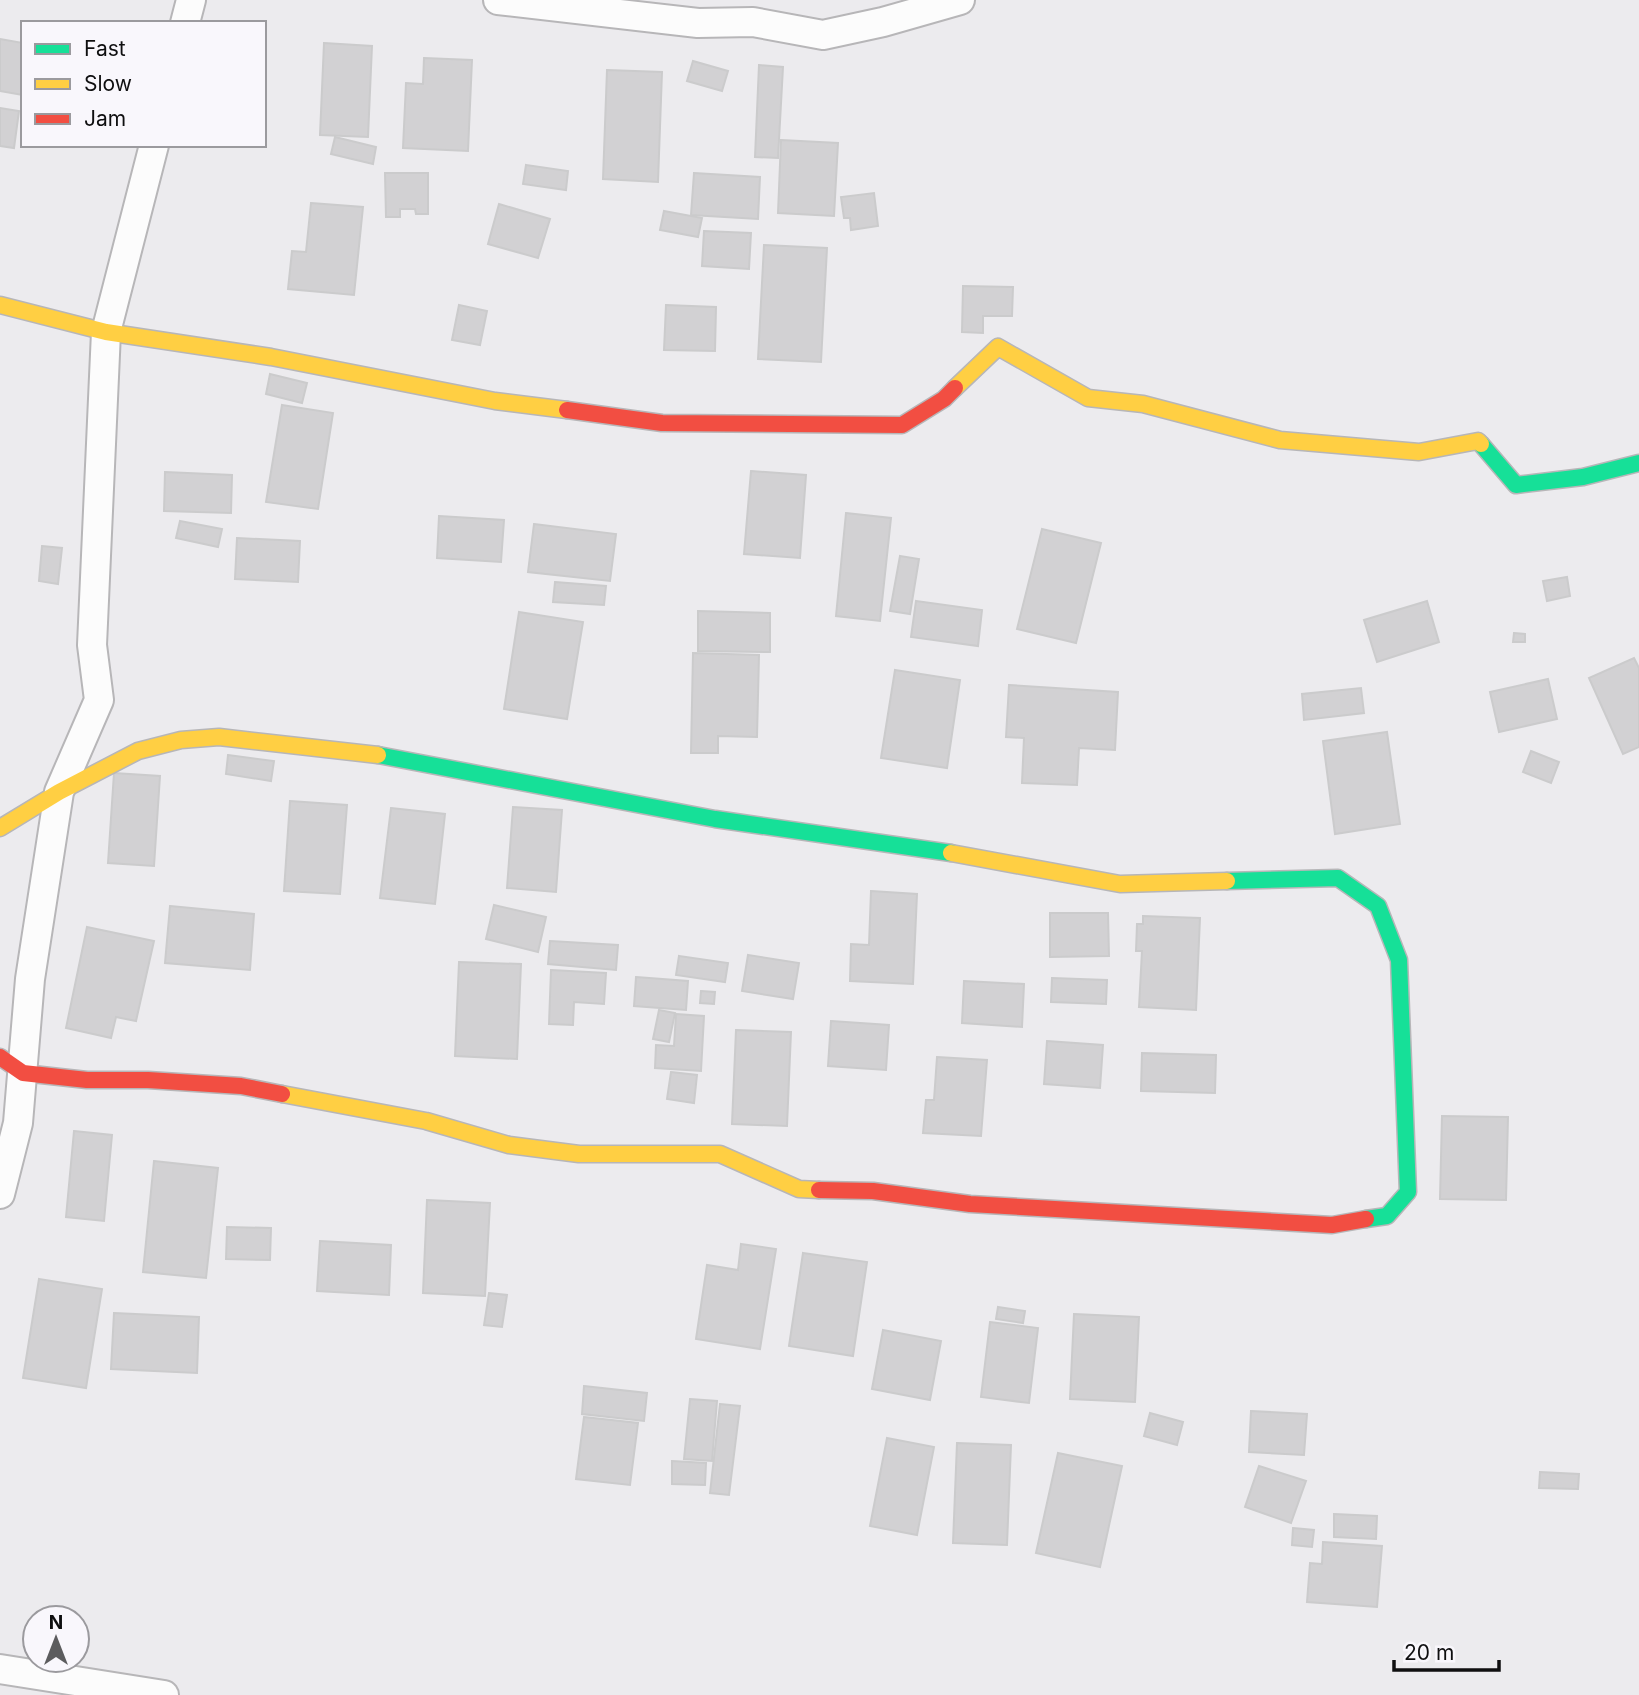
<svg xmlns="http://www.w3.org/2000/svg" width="1639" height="1695" font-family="Inter,sans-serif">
	<rect width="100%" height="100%" fill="#ecebee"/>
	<g fill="#d2d1d3" stroke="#cbcbcc" stroke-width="2">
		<path d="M 0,39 L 23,43 L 23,95 L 0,91 Z"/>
		<path d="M 324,43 L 372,46 L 368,137 L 320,135 Z"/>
		<path d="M 424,58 L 472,60 L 468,151 L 403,148 L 406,83 L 423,84 Z"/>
		<path d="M 693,61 L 728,71 L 722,91 L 687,81 Z"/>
		<path d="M 759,65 L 783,67 L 778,158 L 755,157 Z"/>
		<path d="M 607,70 L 662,72 L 658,182 L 603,179 Z"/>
		<path d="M 0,108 L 19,111 L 14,148 L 0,146 Z"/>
		<path d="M 335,137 L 376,147 L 373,164 L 331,154 Z"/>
		<path d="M 781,140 L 838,143 L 834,216 L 778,213 Z"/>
		<path d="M 526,165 L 568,171 L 566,190 L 523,184 Z"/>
		<path d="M 385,173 L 428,173 L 428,214 L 416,214 L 415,209 L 400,209 L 400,217 L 386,217 Z"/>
		<path d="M 694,173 L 760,177 L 758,219 L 691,215 Z"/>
		<path d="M 874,193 L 878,226 L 851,230 L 850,218 L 844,218 L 841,197 Z"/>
		<path d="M 311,203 L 363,207 L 354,295 L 288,289 L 292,251 L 306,252 Z"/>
		<path d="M 499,204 L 550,219 L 538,258 L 488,244 Z"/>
		<path d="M 664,211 L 702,218 L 698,237 L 660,230 Z"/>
		<path d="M 704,231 L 751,233 L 749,269 L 702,266 Z"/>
		<path d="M 764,245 L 827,248 L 821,362 L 758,359 Z"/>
		<path d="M 963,286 L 1013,287 L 1012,316 L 983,316 L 983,333 L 962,332 Z"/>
		<path d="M 459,305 L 487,311 L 480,345 L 452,340 Z"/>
		<path d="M 666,305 L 716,307 L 715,351 L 664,350 Z"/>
		<path d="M 270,374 L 307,383 L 302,403 L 266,394 Z"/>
		<path d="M 282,405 L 333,413 L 318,509 L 266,502 Z"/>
		<path d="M 751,471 L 806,475 L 800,558 L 744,554 Z"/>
		<path d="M 165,472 L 232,475 L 231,513 L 164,511 Z"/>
		<path d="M 846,513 L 891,518 L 880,621 L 836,616 Z"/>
		<path d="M 439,516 L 504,520 L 501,562 L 437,558 Z"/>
		<path d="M 180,521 L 222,529 L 218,547 L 176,538 Z"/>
		<path d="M 534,524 L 616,534 L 610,581 L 528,572 Z"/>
		<path d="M 1042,529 L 1101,543 L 1076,643 L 1017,629 Z"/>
		<path d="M 237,538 L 300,541 L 298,582 L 235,579 Z"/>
		<path d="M 42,546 L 62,548 L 58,584 L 39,581 Z"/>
		<path d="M 900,556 L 919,559 L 910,614 L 890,611 Z"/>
		<path d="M 1567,577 L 1570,596 L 1547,601 L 1543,581 Z"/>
		<path d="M 555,582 L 606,586 L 604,605 L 553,602 Z"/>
		<path d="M 916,601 L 982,610 L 978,646 L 911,637 Z"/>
		<path d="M 1427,601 L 1439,642 L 1377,662 L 1364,620 Z"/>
		<path d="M 698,611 L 770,613 L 770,652 L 698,651 Z"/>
		<path d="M 519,612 L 583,622 L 567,719 L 504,709 Z"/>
		<path d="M 1514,633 L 1525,634 L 1525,642 L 1513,642 Z"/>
		<path d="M 693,653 L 759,655 L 757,737 L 718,736 L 718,753 L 691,753 Z"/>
		<path d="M 1634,658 L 1639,668 L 1639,747 L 1623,754 L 1589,678 Z"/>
		<path d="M 895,670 L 960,680 L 947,768 L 881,758 Z"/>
		<path d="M 1548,679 L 1557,719 L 1499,732 L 1490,692 Z"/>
		<path d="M 1009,685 L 1118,692 L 1115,750 L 1079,748 L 1077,785 L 1022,783 L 1024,738 L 1006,737 Z"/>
		<path d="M 1361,688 L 1364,713 L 1304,720 L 1302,694 Z"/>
		<path d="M 1387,732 L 1400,824 L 1335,834 L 1323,741 Z"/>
		<path d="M 1531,751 L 1559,762 L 1551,783 L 1523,772 Z"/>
		<path d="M 228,755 L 274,761 L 271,781 L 226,774 Z"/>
		<path d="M 114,773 L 160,776 L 154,866 L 108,863 Z"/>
		<path d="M 290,801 L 347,805 L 340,894 L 284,891 Z"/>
		<path d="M 513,807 L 562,810 L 556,892 L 507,888 Z"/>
		<path d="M 391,808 L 445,814 L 435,904 L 380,898 Z"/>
		<path d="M 871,891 L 917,894 L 913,984 L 850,981 L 851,944 L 869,945 Z"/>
		<path d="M 494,905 L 546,917 L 538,952 L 486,939 Z"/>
		<path d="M 170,906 L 254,914 L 250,970 L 165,963 Z"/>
		<path d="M 1050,913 L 1108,913 L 1109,956 L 1050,957 Z"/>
		<path d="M 1143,916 L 1200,918 L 1196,1010 L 1139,1007 L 1142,951 L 1136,951 L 1137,924 L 1143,924 Z"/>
		<path d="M 87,927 L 154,941 L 136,1021 L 116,1017 L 111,1038 L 66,1028 Z"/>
		<path d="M 550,941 L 618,945 L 616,970 L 548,964 Z"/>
		<path d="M 748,955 L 799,963 L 793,999 L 742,991 Z"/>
		<path d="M 679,956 L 728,963 L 725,982 L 676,975 Z"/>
		<path d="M 459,962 L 521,964 L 517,1059 L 455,1056 Z"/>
		<path d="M 551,970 L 606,973 L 604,1004 L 574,1002 L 573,1025 L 549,1024 Z"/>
		<path d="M 636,977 L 688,981 L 686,1010 L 634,1006 Z"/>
		<path d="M 1052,978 L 1107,980 L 1106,1004 L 1051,1002 Z"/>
		<path d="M 964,981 L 1024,984 L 1022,1027 L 962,1023 Z"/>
		<path d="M 701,991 L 715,992 L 714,1004 L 700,1003 Z"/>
		<path d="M 659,1010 L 675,1013 L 669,1042 L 653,1039 Z"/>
		<path d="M 676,1014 L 704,1016 L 701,1071 L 655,1068 L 656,1045 L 674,1046 Z"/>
		<path d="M 831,1021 L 889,1025 L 886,1070 L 828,1066 Z"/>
		<path d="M 736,1030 L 791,1032 L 787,1126 L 732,1124 Z"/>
		<path d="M 1047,1041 L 1103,1045 L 1100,1088 L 1044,1084 Z"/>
		<path d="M 1142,1053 L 1216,1055 L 1215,1093 L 1141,1091 Z"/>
		<path d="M 937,1057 L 987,1060 L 981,1136 L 923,1133 L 926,1100 L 934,1100 Z"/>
		<path d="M 671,1072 L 697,1075 L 694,1103 L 667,1099 Z"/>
		<path d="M 1442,1116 L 1508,1117 L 1506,1200 L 1440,1199 Z"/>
		<path d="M 74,1131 L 112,1135 L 104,1221 L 66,1217 Z"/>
		<path d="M 154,1161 L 218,1168 L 206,1278 L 143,1272 Z"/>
		<path d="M 427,1200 L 490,1203 L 485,1296 L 423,1293 Z"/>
		<path d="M 227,1227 L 271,1228 L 270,1260 L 226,1259 Z"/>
		<path d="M 320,1241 L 391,1245 L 389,1295 L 317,1291 Z"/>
		<path d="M 741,1244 L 776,1249 L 760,1349 L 696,1339 L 707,1265 L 738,1270 Z"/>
		<path d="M 803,1253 L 867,1262 L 853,1356 L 789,1346 Z"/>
		<path d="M 39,1279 L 102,1289 L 86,1388 L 23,1378 Z"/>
		<path d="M 489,1293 L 507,1295 L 502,1327 L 484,1325 Z"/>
		<path d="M 998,1307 L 1025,1311 L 1023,1323 L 996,1319 Z"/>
		<path d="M 114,1313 L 199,1317 L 197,1373 L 111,1369 Z"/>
		<path d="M 1074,1314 L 1139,1317 L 1135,1402 L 1070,1399 Z"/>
		<path d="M 990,1322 L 1038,1328 L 1029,1403 L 981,1397 Z"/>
		<path d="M 883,1330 L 941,1341 L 930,1400 L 872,1389 Z"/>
		<path d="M 584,1386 L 647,1393 L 644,1421 L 582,1414 Z"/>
		<path d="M 690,1399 L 717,1401 L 712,1461 L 684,1459 Z"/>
		<path d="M 720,1404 L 740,1406 L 729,1495 L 710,1493 Z"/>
		<path d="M 1251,1411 L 1307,1414 L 1304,1455 L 1249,1452 Z"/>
		<path d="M 1150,1413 L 1183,1422 L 1177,1445 L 1144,1436 Z"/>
		<path d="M 584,1417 L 638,1423 L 630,1485 L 576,1479 Z"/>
		<path d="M 887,1438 L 934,1447 L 917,1535 L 870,1526 Z"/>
		<path d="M 957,1443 L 1011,1445 L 1007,1545 L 953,1543 Z"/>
		<path d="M 1058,1453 L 1122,1466 L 1100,1567 L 1036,1553 Z"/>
		<path d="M 672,1461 L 706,1463 L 705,1485 L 672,1484 Z"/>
		<path d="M 1259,1466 L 1306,1481 L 1291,1523 L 1245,1507 Z"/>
		<path d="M 1540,1472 L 1579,1474 L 1578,1489 L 1539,1488 Z"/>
		<path d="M 1334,1514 L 1377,1516 L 1376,1539 L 1334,1537 Z"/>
		<path d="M 1293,1528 L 1314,1530 L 1312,1547 L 1292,1545 Z"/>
		<path d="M 1323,1542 L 1382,1546 L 1377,1607 L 1307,1602 L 1310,1563 L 1322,1564 Z"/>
	</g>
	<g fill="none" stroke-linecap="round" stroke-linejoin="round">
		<defs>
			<g id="street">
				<path d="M 498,0 L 698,23 L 753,22 L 823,35 L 883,22 L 960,0"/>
				<path d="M 185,23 L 191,0"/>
				<path d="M 0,1194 L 18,1123 L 30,979 L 59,792 L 99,700 L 92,645 L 106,332 L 154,145"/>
				<path d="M 0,1669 L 164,1695"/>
			</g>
			<g id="fast">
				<path d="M 1481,444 L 1516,485 L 1583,477 L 1639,463"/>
				<path d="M 378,755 L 715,819 L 951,853"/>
				<path d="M 1227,881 L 1338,878 L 1378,906 L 1399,960 L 1408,1192 L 1387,1216 L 1366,1219"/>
			</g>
			<g id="slow">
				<path d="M 0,305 L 106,332 L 271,357 L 495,401 L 567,410"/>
				<path d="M 955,388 L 998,347 L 1088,398 L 1143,404 L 1280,440 L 1419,452 L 1478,441 L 1481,444"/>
				<path d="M 0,828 L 59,792 L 138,751 L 181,740 L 219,737 L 378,755"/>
				<path d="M 951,853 L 1120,884 L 1227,881"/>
				<path d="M 282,1094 L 426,1121 L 509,1145 L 579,1154 L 720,1154 L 799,1189 L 819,1190"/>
			</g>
			<g id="jam">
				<path d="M 567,410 L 662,423 L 902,425 L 944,399 L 955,388"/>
				<path d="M 0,1057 L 23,1073 L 87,1080 L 148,1080 L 241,1086 L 282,1094"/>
				<path d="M 819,1190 L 873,1191 L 970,1204 L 1332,1225 L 1366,1219"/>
			</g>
		</defs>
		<use href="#street" stroke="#b7b6b8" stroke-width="32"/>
		<use href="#fast" stroke="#b7b6b8" stroke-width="19"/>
		<use href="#slow" stroke="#b7b6b8" stroke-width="19"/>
		<use href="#jam" stroke="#b7b6b8" stroke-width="19"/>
		<use href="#street" stroke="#fcfcfc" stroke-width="28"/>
		<use href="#fast" stroke="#16e098" stroke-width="16"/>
		<use href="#slow" stroke="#ffcf43" stroke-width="16"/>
		<use href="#jam" stroke="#f24e42" stroke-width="16"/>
	</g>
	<rect x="21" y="21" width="245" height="126" fill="#f9f7fc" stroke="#9b9a9e" stroke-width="2"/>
	<rect x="35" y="44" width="35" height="10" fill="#16e098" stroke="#9b9a9e" stroke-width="2"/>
	<text x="84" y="56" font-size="21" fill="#0f0f10">Fast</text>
	<rect x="35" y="79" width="35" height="10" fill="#ffcf43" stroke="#9b9a9e" stroke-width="2"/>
	<text x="84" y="91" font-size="21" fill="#0f0f10">Slow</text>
	<rect x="35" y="114" width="35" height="10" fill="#f24e42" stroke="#9b9a9e" stroke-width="2"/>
	<text x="84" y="126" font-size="21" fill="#0f0f10">Jam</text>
	<g transform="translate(56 1639)"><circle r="33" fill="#f9f7fc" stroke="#9b9a9e" stroke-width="2"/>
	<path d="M0-5L12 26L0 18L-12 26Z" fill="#5c5c5e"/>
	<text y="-10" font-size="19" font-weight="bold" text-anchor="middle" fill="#0f0f10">N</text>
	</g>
	<path d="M1394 1660v10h105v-10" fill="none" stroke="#0f0f10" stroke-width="3.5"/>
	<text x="1404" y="1660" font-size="21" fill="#0f0f10" stroke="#f9f7fc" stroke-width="5" paint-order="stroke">20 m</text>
</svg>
